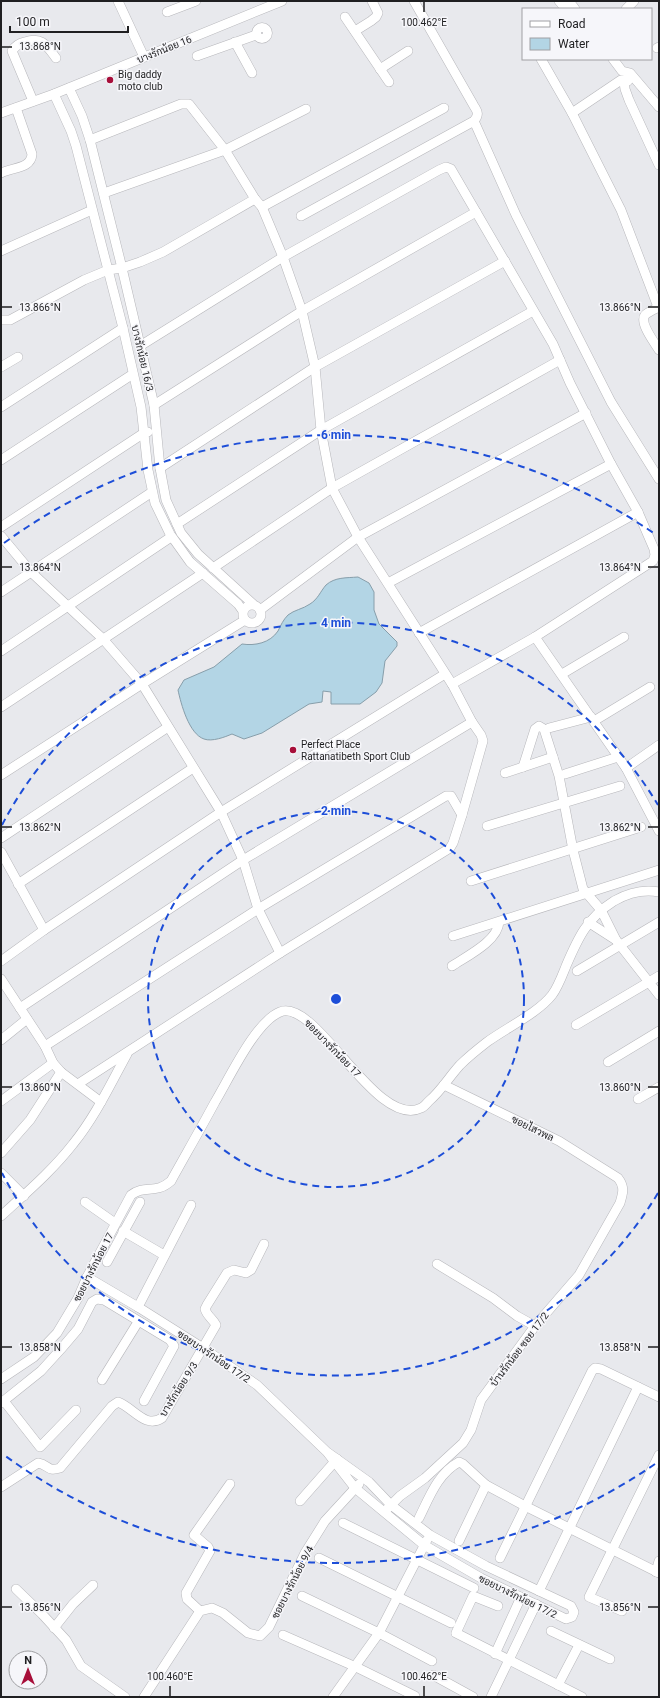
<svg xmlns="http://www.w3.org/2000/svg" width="660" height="1698" font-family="Roboto,Sarabun,sans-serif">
	<rect width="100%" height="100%" fill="#e8e9ed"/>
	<path fill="#b3d5e5" stroke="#879eaa" d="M 358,577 L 369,583 L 374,592 L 374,610 L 379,624 L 397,642 L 397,646 L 385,661 L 382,683 L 376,692 L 360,704 L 331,704 L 331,692 L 323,691 L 322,702 L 309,704 L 262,733 L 244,739 L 232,734 C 225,737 212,742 204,739 C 189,734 181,704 178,690 L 184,680 L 214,667 L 242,644 C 255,646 270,643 278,631 C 281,625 283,620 288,615 C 294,610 303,609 310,604 C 318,599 320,592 326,585 C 335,577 346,578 358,577 Z"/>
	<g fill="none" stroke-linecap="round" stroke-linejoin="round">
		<defs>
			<g id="minor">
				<path d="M 118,1 L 144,57"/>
				<path d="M 559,1 L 566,9"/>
				<path d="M 569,1 L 575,9"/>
				<path d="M 626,9 L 634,1"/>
				<path d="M 167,12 L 196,1"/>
				<path d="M 345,17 L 389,82"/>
				<circle cx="262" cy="33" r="5.5"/>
				<path d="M 355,31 L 371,21 L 376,17 L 378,13 L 372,1"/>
				<path d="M 235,42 L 252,73"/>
				<path d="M 657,48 L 659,47"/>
				<path d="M 197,56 L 256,35"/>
				<path d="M 541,59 L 572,113 L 621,210 L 658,307"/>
				<path d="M 613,59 L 622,71 L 630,73 L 659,107"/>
				<path d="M 380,69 L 408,51"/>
				<path d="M 624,82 L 625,89 L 629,100 L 659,165"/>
				<path d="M 69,88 L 82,116 L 90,140 L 122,268 L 154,405 L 160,468 L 166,500 L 181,533 L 198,554 L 253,604"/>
				<path d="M 54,94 L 71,131 L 76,146 L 123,328 L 141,407 L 148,470 L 155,503 L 170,534 L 190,562 L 238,604 L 243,611"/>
				<path d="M 33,101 L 12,51 C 15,46 20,43 25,42 C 42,36 47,46 56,58"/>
				<path d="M 1,113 L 54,94 L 282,1"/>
				<path d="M 572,113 L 621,80 L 628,81 L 631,76"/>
				<path d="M 474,121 L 516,215 L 611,402 L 659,479"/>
				<path d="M 1,173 C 13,167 31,169 32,154 L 16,108"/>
				<path d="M 104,193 L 225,150 L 306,109"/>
				<path d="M 262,207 L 444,108"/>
				<path d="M 301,216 L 474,121 C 479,115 478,112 474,106 L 414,1"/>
				<path d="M 1,251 L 92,210"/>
				<path d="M 659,307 C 655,309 648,312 645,315 C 639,323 655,343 659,350"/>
				<path d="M 1,320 L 10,320 L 84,280 L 108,270 L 122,268 L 140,262 L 163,252 L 255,199"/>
				<path d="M 140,346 L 283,257 L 439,170 L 446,167 L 451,169 L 553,344 L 570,383 L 611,464 L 638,512 L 654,549 L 655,555 L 653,561 L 535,637 L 452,684"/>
				<path d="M 1,367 L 18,357"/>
				<path d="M 154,405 L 302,311 L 476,212"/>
				<path d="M 1,407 L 123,328"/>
				<path d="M 1,460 L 133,374"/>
				<path d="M 160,468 L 315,367 L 505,261"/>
				<path d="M 177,524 L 321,430 L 533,311"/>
				<path d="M 1,527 L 144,433 L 148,432"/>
				<path d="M 1,536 L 31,572 L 103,639 L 142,684 L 221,812 L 243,860 L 258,909 L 280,953"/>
				<path d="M 213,568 L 332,488 L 560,360"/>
				<path d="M 388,583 L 611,464"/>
				<path d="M 1,592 L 152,492"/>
				<circle cx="252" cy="614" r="9"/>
				<path d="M 260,610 L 358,537 L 586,413"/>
				<path d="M 419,633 L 638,512"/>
				<path d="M 535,637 L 626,768 L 659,831"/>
				<path d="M 1,651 L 171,537"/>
				<path d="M 562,674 L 624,637"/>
				<path d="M 1,707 L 203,573"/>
				<path d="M 594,721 L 650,687"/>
				<path d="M 549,728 L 591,717"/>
				<path d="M 523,767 L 535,729 L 539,726 L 544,729 L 559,776 L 573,850 L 583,889 L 601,910 L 616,940 L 659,995"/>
				<path d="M 626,768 L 659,745"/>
				<path d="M 505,773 L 553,757"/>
				<path d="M 565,774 L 618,757"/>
				<path d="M 1,775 L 142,684 L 245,620"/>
				<path d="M 487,826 L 620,786"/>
				<path d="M 1,838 L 168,727"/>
				<path d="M 1,852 L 44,930 L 1,961"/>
				<path d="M 471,881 L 641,827"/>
				<path d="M 18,884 L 193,768"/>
				<path d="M 588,922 L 616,940"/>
				<path d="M 44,930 L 221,812 L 445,674"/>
				<path d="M 453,936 L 659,870"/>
				<path d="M 452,966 C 467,956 498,941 499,922"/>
				<path d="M 577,971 L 659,922"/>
				<path d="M 1,979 L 45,1046 L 53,1063 L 61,1072 L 101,1102"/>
				<path d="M 20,1008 L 243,860 L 472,722"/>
				<path d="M 576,1025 L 659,976"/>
				<path d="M 1,1040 L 27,1019"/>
				<path d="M 45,1046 L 258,909 L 446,796 L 451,796 L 462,815"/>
				<path d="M 608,1062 L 659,1031"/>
				<path d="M 78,1084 L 280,953 L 450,848 L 453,843 L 462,815 L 483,741 L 481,735 L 472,722 L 452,684 L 358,537 L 332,488 L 321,430 L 315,367 L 302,311 L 283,257 L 262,207 L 255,199 L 225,150 L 189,104 L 181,104 L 90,140"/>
				<path d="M 638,1099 L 659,1087"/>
				<path d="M 1,1101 L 53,1063"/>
				<path d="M 1,1153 L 30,1120 L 61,1072"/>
				<path d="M 1,1173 L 24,1196"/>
				<path d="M 85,1202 L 115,1223"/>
				<path d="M 1,1216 C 26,1193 52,1171 73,1144 C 95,1117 110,1085 127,1054"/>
				<path d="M 123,1231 L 164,1255"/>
				<path d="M 107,1262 L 140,1202"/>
				<path d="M 437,1264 L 493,1298 L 517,1316 L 535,1326"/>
				<path d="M 87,1277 L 138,1307 L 203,1348 L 257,1385 L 327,1452 L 355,1488 L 424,1545 L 481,1578 L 566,1619 L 572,1617 L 574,1612 L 571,1606 L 486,1566 L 430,1535 L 391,1505 L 369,1482 L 327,1452"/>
				<path d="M 138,1307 L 191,1205"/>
				<path d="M 1,1379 L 34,1357 L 57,1333 L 78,1298 L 87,1277 L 131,1195 C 145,1184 155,1195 171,1181 C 186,1154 201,1128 215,1102 C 229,1079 255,1022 280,1012 C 316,997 376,1130 421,1108 C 424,1107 427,1103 429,1101 C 441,1091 449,1077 460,1065 C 468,1057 478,1049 487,1042 C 506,1028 538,1013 552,995 C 558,987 562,976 566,966 C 578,938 587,918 614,901 C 628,893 643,889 659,892"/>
				<path d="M 102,1380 L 138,1322"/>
				<path d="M 4,1401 L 40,1447 L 76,1410"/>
				<path d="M 1,1403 L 41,1371 L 61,1349 L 78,1329 L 92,1302 L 97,1299 L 104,1300 L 170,1340 L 174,1346 L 144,1401"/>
				<path d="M 1,1487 L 38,1463 C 49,1465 47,1472 60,1468 L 112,1406 L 118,1402 C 134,1408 145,1429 162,1418 L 216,1325 C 213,1319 207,1316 205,1309 L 207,1305 L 227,1273 L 234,1270 L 246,1273 L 251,1270 L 264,1244"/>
				<path d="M 300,1501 L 337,1459"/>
				<path d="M 387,1509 L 400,1496 L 425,1478 L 463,1443 L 471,1430 L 481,1400 L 535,1326 L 579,1275 L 620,1203 C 623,1193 625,1187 618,1178 L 559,1141 L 444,1085"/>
				<path d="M 419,1518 C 429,1498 438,1473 459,1462 L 463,1464 L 486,1485 L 525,1506 L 659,1573"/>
				<path d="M 343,1523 L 474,1588"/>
				<path d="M 459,1541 L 486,1485"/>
				<path d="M 319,1558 L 451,1623"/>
				<path d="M 500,1558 L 592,1371 L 595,1368 L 601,1369 L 659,1397"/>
				<path d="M 656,1572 L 659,1561"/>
				<path d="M 16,1589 L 42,1614 L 66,1640 L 81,1666 L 125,1697"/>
				<path d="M 539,1591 L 638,1387"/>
				<path d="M 302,1596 L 379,1633 L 432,1661"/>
				<path d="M 498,1606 L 473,1596 L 456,1633 L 582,1697"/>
				<path d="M 200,1611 L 187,1599 L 186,1593 L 210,1551 L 208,1547 L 194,1535 L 230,1484"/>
				<path d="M 622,1611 L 589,1597 L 659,1455"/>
				<path d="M 54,1628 L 73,1604 L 93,1585"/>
				<path d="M 551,1631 L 610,1659"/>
				<path d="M 283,1635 L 356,1667 L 415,1696"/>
				<path d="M 495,1654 L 521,1597"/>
				<path d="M 433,1675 L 473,1697"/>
				<path d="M 558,1685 L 579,1645"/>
				<path d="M 144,1697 L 200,1611 L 212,1608 L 223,1613 L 248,1633 L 260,1636 L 269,1627 L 305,1553 L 325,1521 L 359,1484"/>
				<path d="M 333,1697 L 379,1633 L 427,1540"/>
				<path d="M 491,1697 L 536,1604"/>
			</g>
		</defs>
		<use href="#minor" stroke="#b7b7bb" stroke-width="10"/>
		<use href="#minor" stroke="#fff" stroke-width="9"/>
	</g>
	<path fill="none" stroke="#1f1f21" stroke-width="1.5" d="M 424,2 L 424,12M 2,47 L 12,47M 2,307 L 12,307M 648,307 L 658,307M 2,567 L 12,567M 648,567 L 658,567M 2,827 L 12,827M 648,827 L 658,827M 2,1087 L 12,1087M 648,1087 L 658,1087M 2,1347 L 12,1347M 648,1347 L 658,1347M 2,1607 L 12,1607M 648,1607 L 658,1607M 170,1686 L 170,1696M 424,1686 L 424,1696"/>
	<g fill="none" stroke="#1d4ed8" stroke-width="2" stroke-dasharray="7 5">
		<circle cx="336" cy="999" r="188"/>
		<path d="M658 1193A376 376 0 0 1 2 1173M2 825A376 376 0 0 1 658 805"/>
		<path d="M655 1464A564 564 0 0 1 4 1455M4 543A564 564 0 0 1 655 534"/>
	</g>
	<g fill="#a70e39" stroke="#f6f6fa" stroke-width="1.5">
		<circle cx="110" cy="80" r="4"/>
		<circle cx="293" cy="750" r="4"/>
	</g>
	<g text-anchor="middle" stroke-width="3" stroke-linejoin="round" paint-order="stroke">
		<g font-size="10" fill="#1f1f21" stroke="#f6f6fa">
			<text transform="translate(164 49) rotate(-22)" y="4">บางรักน้อย 16</text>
			<text transform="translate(143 358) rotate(77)" y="4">บางรักน้อย 16/3</text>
			<text transform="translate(333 1048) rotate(46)" y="4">ซอยบางรักน้อย 17</text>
			<text transform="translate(533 1128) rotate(26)" y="4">ซอยไสวพล</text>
			<text transform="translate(93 1267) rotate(-63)" y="4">ซอยบางรักน้อย 17</text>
			<text transform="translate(519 1349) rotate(-53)" y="4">บ้านรักน้อย ซอย 17/2</text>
			<text transform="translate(214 1356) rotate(34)" y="4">ซอยบางรักน้อย 17/2</text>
			<text transform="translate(178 1389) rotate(-58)" y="4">บางรักน้อย 9/3</text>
			<text transform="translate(292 1582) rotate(-63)" y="4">ซอยบางรักน้อย 9/4</text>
			<text transform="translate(518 1596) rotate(26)" y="4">ซอยบางรักน้อย 17/2</text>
		</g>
		<g font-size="10" fill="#1f1f21" stroke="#f6f6fa" text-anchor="start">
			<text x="118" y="78">Big daddy<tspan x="118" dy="12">moto club</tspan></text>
			<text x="301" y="748">Perfect Place<tspan x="301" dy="12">Rattanatibeth Sport Club</tspan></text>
		</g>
	</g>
	<g font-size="10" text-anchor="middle" fill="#1f1f21" stroke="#f6f6fa" stroke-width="3" stroke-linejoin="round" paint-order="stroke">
		<text x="424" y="26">100.462°E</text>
		<text x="40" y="50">13.868°N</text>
		<text x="40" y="311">13.866°N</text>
		<text x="620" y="311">13.866°N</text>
		<text x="40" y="571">13.864°N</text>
		<text x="620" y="571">13.864°N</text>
		<text x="40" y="831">13.862°N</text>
		<text x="620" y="831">13.862°N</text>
		<text x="40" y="1091">13.860°N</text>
		<text x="620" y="1091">13.860°N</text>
		<text x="40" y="1351">13.858°N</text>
		<text x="620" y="1351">13.858°N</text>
		<text x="40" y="1611">13.856°N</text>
		<text x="620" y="1611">13.856°N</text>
		<text x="170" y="1680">100.460°E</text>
		<text x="424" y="1680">100.462°E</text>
	</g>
	<circle cx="336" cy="999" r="6" fill="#1d4ed8" stroke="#f6f6fa" stroke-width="2"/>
	<g font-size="12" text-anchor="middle" font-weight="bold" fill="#1d4ed8" stroke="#f6f6fa" stroke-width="3" stroke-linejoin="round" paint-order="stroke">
		<text x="336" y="439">6 min</text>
		<text x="336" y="627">4 min</text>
		<text x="336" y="815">2 min</text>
	</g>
	<rect width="660" height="1698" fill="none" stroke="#1f1f21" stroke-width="4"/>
	<rect x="522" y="8" width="130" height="52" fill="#f6f6fa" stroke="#a0a0a3"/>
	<rect x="530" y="21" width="20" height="6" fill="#ffffff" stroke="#a0a0a3"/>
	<text x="558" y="28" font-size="12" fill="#1f1f21">Road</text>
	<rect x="530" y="38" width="20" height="12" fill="#b3d5e5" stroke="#a0a0a3"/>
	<text x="558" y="48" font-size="12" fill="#1f1f21">Water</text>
	<g transform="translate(28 1670)"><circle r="19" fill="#f6f6fa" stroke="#a0a0a3"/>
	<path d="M0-3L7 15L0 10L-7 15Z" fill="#a70e39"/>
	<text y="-6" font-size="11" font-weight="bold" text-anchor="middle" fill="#1f1f21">N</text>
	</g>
	<path d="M10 26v6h118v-6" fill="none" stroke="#1f1f21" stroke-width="2"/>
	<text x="16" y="26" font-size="12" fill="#1f1f21" stroke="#f6f6fa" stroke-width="3" paint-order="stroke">100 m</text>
</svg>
